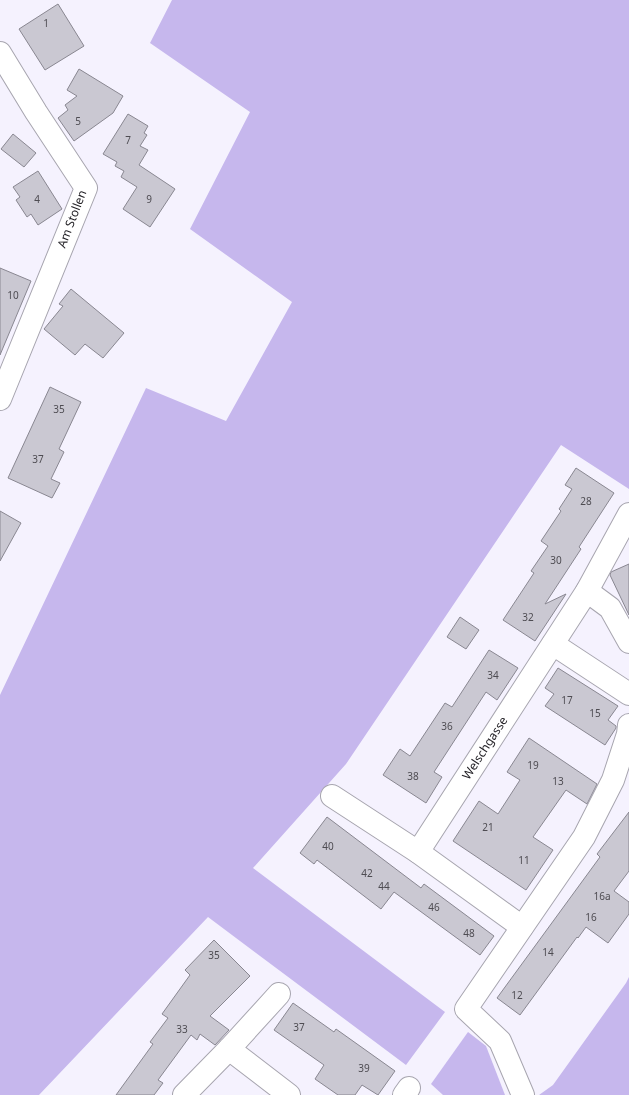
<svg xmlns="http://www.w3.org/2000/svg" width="629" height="1095" font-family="'Noto Sans',sans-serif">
	<rect width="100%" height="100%" fill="#f5f2fe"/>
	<g fill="#c6b7ed">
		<path d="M 172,0 L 629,0 L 629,489 L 561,445 L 346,764 L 253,868 L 445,1012 L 406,1065 L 208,917 L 39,1095 L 0,1095 L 0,695 L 146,388 L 226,421 L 292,302 L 190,229 L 250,112 L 150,43 Z"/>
		<path d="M 629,977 L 629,1095 L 539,1095 L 553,1085 L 626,983 Z"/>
		<path d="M 468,1032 L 486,1046 L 505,1095 L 443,1095 L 431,1084 Z"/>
	</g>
	<g fill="#cac8d2" stroke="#898791">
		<path d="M 58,4 L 84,46 L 45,70 L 19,29 Z"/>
		<path d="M 79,69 L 123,96 L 113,113 L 74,141 L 58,118 L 68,110 L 65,105 L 77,96 L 67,90 Z"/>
		<path d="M 128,114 L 148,126 L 144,133 L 147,135 L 140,146 L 148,150 L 139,165 L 175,189 L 150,227 L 123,209 L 137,187 L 121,177 L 124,171 L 115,166 L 117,162 L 103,154 Z"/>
		<path d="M 13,134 L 36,153 L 24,167 L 1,149 Z"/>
		<path d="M 38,171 L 62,209 L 38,225 L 31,214 L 27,217 L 16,200 L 20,197 L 13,187 Z"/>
		<path d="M 0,268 L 31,281 L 0,355 Z"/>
		<path d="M 71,289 L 124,333 L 103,358 L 85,344 L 75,355 L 44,329 L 63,306 L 59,304 Z"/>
		<path d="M 50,387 L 81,402 L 59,449 L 64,452 L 51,479 L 60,483 L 52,498 L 8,478 Z"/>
		<path d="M 576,468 L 614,493 L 579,547 L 581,549 L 545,604 L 566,594 L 535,641 L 503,620 L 534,573 L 531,571 L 548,546 L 541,541 L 561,511 L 559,509 L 572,489 L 565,485 Z"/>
		<path d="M 0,511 L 21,523 L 0,561 Z"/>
		<path d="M 629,564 L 629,615 L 610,575 L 611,572 Z"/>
		<path d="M 460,617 L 479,630 L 466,649 L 447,637 Z"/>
		<path d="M 489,650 L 518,668 L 497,700 L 486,692 L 434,772 L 442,777 L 426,803 L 383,775 L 400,749 L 410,756 L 445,703 L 452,707 Z"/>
		<path d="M 558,668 L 618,706 L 608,720 L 616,726 L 616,728 L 605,745 L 545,706 L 554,694 L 545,688 Z"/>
		<path d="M 529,738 L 597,784 L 587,804 L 566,790 L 533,837 L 553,850 L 526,890 L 453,841 L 479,801 L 498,814 L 520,780 L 507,772 Z"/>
		<path d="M 629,812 L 629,871 L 614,891 L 629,902 L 629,914 L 608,943 L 586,927 L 578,938 L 577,937 L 520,1015 L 497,998 L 600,857 L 597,854 Z"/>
		<path d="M 327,817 L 421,888 L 424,884 L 494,936 L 480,955 L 394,892 L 381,909 L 317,860 L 314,864 L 300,853 Z"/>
		<path d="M 214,940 L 250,976 L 210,1016 L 229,1030 L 215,1045 L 200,1034 L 197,1040 L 191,1035 L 158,1080 L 163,1083 L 154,1095 L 116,1095 L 153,1044 L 150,1042 L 168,1018 L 162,1014 L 190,975 L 185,970 Z"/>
		<path d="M 293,1003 L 334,1032 L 336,1029 L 395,1071 L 378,1095 L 362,1085 L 355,1095 L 338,1095 L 315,1079 L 324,1065 L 274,1030 Z"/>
	</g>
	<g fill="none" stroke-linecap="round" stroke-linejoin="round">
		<defs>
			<g id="minor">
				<path d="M 0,53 L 36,112 L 86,188 L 0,399"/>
				<path d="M 587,591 L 610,608 L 629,642"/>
				<path d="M 553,644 L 629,694"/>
				<path d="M 332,796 L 418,852 L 522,927"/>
				<path d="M 418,852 L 587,591 L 629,514"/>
				<path d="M 229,1049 L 289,1095"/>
				<path d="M 184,1095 L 229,1049 L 279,994"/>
				<path d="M 404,1095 L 409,1088"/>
				<path d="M 523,1095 L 500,1041 L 466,1009 L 584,837 L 613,780 L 628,734 L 629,725"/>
			</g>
		</defs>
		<use href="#minor" stroke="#a7a5af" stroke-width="24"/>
		<use href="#minor" stroke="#fff" stroke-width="22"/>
	</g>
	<g text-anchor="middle" stroke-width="4" stroke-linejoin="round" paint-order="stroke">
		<g font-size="10" fill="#4e4c52">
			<text x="46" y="27">1</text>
			<text x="78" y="125">5</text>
			<text x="128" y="144">7</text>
			<text x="37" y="203">4</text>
			<text x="149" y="203">9</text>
			<text x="13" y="299">10</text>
			<text x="59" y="413">35</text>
			<text x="38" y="463">37</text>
			<text x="586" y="505">28</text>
			<text x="556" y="564">30</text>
			<text x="528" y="621">32</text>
			<text x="493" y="679">34</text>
			<text x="567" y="704">17</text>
			<text x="595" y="717">15</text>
			<text x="447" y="730">36</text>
			<text x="533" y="769">19</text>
			<text x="413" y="780">38</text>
			<text x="558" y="785">13</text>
			<text x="488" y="831">21</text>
			<text x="328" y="850">40</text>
			<text x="524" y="864">11</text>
			<text x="367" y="877">42</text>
			<text x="384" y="890">44</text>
			<text x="602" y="900">16a</text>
			<text x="434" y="911">46</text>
			<text x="591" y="921">16</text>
			<text x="469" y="937">48</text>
			<text x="548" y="956">14</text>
			<text x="214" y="959">35</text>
			<text x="517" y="999">12</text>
			<text x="299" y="1031">37</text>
			<text x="182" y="1033">33</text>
			<text x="364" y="1072">39</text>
		</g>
		<g font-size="12" fill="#242227" stroke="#fff">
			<text transform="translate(72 219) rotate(-69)" y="4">Am Stollen</text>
			<text transform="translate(485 748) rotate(-57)" y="4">Welschgasse</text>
		</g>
	</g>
</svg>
